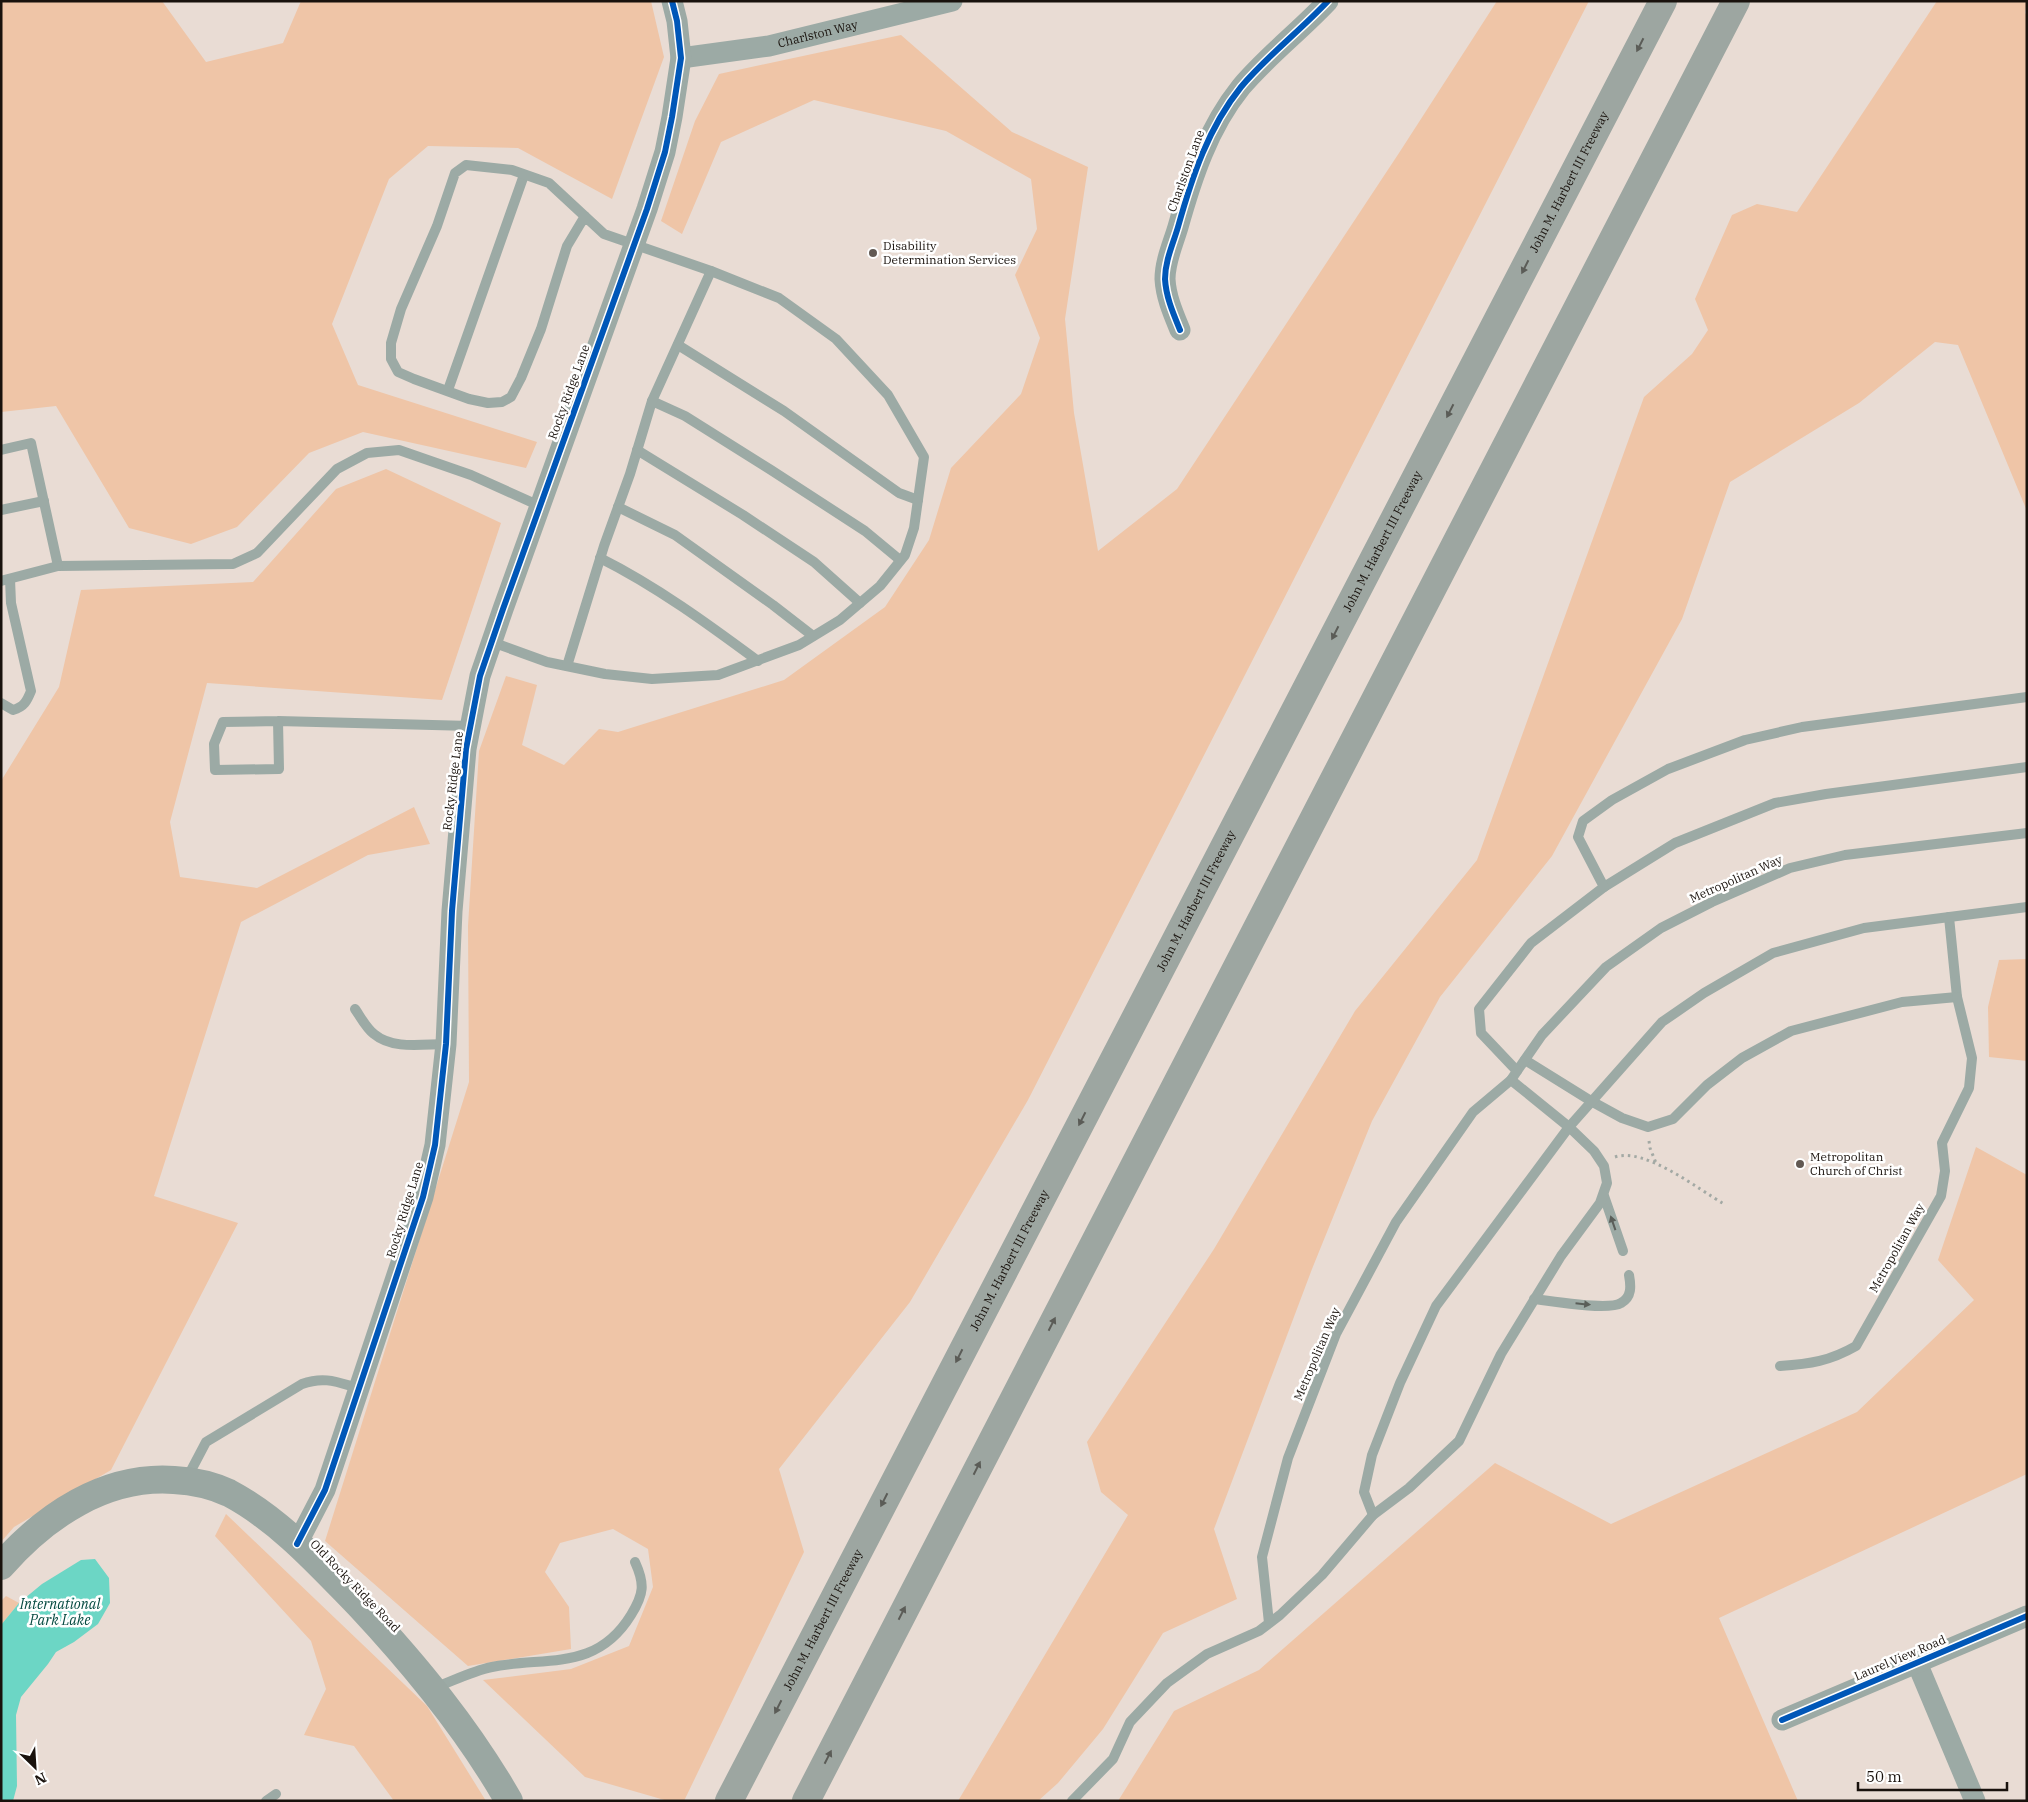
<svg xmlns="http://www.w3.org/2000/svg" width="2028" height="1802" font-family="'IBM Plex Serif',serif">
	<rect width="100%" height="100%" fill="#e9dcd4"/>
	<g fill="#efc5a7">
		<path d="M 1,1 L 162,1 L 206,62 L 283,43 L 301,1 L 651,1 L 664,57 L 612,199 L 518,148 L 428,146 L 389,179 L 332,324 L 358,385 L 537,442 L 526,468 L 363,432 L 309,453 L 237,527 L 191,544 L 129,528 L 56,406 L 1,412 Z"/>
		<path d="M 1497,1 L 1589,1 L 1028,1100 L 910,1302 L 779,1469 L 804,1552 L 684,1801 L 668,1801 L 585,1777 L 483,1680 L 571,1669 L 629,1646 L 653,1587 L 648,1549 L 613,1529 L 560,1543 L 545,1572 L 569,1607 L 571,1649 L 468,1666 L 325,1541 L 469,1082 L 468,926 L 479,751 L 506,676 L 537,685 L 522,745 L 564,765 L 599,729 L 618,732 L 784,680 L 885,607 L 929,540 L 951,468 L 1021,394 L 1040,338 L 1015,275 L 1037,229 L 1031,179 L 946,131 L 814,100 L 721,142 L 682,234 L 661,221 L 695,121 L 719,74 L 901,35 L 1012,132 L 1088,167 L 1065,319 L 1074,413 L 1098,551 L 1177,489 L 1399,153 Z"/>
		<path d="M 1937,1 L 2027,1 L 2025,13 L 2027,15 L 2027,511 L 1958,345 L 1935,342 L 1859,403 L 1730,482 L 1682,619 L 1552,856 L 1440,997 L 1372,1121 L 1312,1269 L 1214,1529 L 1237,1599 L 1163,1633 L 1103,1729 L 1058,1783 L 1038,1801 L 958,1801 L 1128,1515 L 1101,1492 L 1087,1442 L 1214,1249 L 1355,1011 L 1477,860 L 1644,397 L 1692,354 L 1708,330 L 1695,299 L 1732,215 L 1757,204 L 1797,212 Z"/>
		<path d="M 386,469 L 501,523 L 442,700 L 207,683 L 170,822 L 180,877 L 257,888 L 414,807 L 430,844 L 368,855 L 241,922 L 154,1196 L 238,1223 L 111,1470 L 14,1527 L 1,1542 L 1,781 L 59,687 L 81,590 L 253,582 L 336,489 Z"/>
		<path d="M 2027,959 L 2027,1061 L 1989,1057 L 1988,1007 L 1999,960 Z"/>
		<path d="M 1976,1147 L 2027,1175 L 2027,1474 L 1719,1618 L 1798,1801 L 1118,1801 L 1174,1711 L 1259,1670 L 1495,1463 L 1611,1524 L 1857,1412 L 1974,1300 L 1938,1260 Z"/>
		<path d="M 226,1514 L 427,1706 L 486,1801 L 394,1801 L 354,1746 L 304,1735 L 326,1689 L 311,1641 L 215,1536 Z"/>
		<path d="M 6,1596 L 19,1603 L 1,1625 L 1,1601 Z"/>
	</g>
	<path fill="#6cd6c5" d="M 95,1559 L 109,1578 L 110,1603 L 98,1624 L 74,1642 L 56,1652 L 48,1664 L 21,1697 L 16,1715 L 17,1786 L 13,1801 L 1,1801 L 1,1625 L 19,1603 L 42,1584 L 81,1560 Z"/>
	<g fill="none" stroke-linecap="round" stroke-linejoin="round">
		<g stroke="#a3a9a4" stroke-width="3" stroke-dasharray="2.5 4" stroke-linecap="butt">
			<path d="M 1649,1141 L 1650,1148 L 1656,1163"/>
			<path d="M 1615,1157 C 1645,1147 1698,1189 1724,1204"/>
		</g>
		<g stroke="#9caaa5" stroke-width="10">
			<path d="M 678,345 L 784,411 L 899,493 L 918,500"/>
			<path d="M 448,390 L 524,175"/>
			<path d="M 652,401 L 685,416 L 771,470 L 865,531 L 900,560"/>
			<path d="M 1,450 L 31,443 L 58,566 L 233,564 L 257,553 L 337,469 L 367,453 L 399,450 L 471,475 L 540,506"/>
			<path d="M 637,450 L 743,515 L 814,562 L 860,603"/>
			<path d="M 618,507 L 675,535 L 773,605 L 813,636"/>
			<path d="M 1,510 L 44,501"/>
			<path d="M 600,558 C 656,586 708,624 758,661"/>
			<path d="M 1,581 L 58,566"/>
			<path d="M 492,642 L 547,662 L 605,674 L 652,679 L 718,675 L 799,645 L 840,620 L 880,586 L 905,555 L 914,528 L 924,457 L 888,395 L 836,339 L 779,298 L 711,271 L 604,234 L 549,183 L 512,170 L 466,165 L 455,173 L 437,226 L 401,309 L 391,343 L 391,359 L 398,372 L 414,379 L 469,399 L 488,403 L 502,402 L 511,397 L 521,378 L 541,329 L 567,246 L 585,216"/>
			<path d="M 567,666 L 604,546 L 630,474 L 652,401 L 711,271"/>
			<path d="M 1,703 L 13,710 C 24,707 27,701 31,691 L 11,603 L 10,579"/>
			<path d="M 278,721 L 279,769 L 215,770 L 214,744 L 223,722 L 278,721 L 471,726"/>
			<path d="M 1604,887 L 1675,843 L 1775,803 L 1826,794 L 2027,767"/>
			<path d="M 355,1009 C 360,1016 366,1028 374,1034 C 393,1050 423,1044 446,1044"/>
			<path d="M 1525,1060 L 1591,1101 L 1622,1118 L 1648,1127 L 1673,1119 L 1707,1085 L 1742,1058 L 1791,1031 L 1902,1002 L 1957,997 L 1949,917"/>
			<path d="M 1517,1071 L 1542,1035 L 1606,967 L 1661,928 L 1712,902 L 1790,868 L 1845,855 L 2027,833"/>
			<path d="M 1511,1080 L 1517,1071 L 1481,1033 L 1479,1009 L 1531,943 L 1604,887 L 1578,837 L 1583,821 L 1612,800 L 1668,769 L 1745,740 L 1802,727 L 2027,697"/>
			<path d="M 1604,1196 L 1623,1251"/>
			<path d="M 1534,1299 C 1551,1301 1608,1311 1621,1303 C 1632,1297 1631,1286 1629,1275"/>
			<path d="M 1780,1366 C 1810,1364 1830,1361 1856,1346 L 1941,1196 L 1945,1171 L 1942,1143 L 1969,1088 L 1972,1058 L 1957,997"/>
			<path d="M 186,1480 L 206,1442 L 302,1384 C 324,1376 337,1382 358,1388"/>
			<path d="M 1373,1515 L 1364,1492 L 1372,1455 L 1400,1383 L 1436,1306 L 1569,1127 L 1662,1022 L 1704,993 L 1773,953 L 1864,928 L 2027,907"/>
			<path d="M 434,1688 C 453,1681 472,1671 492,1667 C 546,1656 596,1672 631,1615 C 644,1594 645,1584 635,1562"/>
			<path d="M 266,1801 L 276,1794"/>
			<path d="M 1072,1801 L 1113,1759 L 1130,1722 L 1167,1683 L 1207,1654 L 1259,1631 L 1280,1615 L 1322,1575 L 1373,1515 L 1409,1488 L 1459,1441 L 1501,1354 L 1561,1256 L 1600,1203 L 1607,1183 L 1604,1166 L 1594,1151 L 1569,1127 L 1511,1080 L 1473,1112 L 1396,1222 L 1336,1334 L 1288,1458 L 1262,1557 L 1269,1623"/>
		</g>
		<g stroke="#9caaa5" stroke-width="21">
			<path id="s1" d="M 681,58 L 769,46 L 952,1"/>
			<path d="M 1180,330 C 1173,313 1166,297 1165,279 C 1165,261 1173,244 1178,227 C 1192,177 1208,128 1241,87 C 1267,56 1300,31 1328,1"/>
			<path d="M 297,1544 L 325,1490 L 423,1197 L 435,1145 L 446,1044 L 452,911 L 466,749 L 480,676 L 503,609 L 647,209 L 665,152 L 672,117 L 681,58 L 677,21 L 672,1"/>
			<path d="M 1917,1663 L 1975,1801"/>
			<path d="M 1782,1720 L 2027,1616"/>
		</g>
		<path stroke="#9aa7a2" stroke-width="28" d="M 1,1566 C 45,1516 105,1475 174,1480 C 192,1481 212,1485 229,1493 C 280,1520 320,1565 360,1606 C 416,1666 468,1729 509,1801"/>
		<g stroke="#9da6a1" stroke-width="28">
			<path id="s2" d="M 729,1801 L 1663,1"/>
			<path d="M 806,1801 L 1736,1"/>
		</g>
		<defs>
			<g id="cycleway">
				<path d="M 1180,330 C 1173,313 1166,297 1165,279 C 1165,261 1173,244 1178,227 C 1192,177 1208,128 1241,87 C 1267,56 1300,31 1328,1"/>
				<path d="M 297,1544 L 325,1490 L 423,1197 L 435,1145 L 446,1044 L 452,911 L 466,749 L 480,676 L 503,609 L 647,209 L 665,152 L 672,117 L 681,58 L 677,21 L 672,1"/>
				<path d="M 1782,1720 L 2027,1616"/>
			</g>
		</defs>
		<use href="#cycleway" stroke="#fff" stroke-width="9"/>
		<use href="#cycleway" stroke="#0057b8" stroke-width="6"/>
	</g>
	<defs><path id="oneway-solid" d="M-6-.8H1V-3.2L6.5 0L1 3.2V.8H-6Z" transform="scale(1.25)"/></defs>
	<g fill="#5b5c57">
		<use href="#oneway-solid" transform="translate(1640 45) rotate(117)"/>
		<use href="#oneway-solid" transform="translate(1525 267) rotate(117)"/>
		<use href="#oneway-solid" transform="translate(1450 411) rotate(117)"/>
		<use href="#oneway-solid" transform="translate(1335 633) rotate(117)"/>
		<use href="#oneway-solid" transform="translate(1082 1119) rotate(117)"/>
		<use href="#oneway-solid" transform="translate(1052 1324) rotate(-63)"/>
		<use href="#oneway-solid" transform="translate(959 1356) rotate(117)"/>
		<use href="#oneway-solid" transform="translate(977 1468) rotate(-63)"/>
		<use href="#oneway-solid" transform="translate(884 1500) rotate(117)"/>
		<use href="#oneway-solid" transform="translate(902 1613) rotate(-63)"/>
		<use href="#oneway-solid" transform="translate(778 1707) rotate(117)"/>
		<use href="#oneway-solid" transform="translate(828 1757) rotate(-63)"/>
	</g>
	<g fill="#5a5e59">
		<use href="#oneway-solid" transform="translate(1613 1223) rotate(-109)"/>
		<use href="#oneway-solid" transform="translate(1583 1304) rotate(6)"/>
	</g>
	<g fill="#625953" stroke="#fff" stroke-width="2">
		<circle cx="873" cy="253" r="5"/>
		<circle cx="1800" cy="1164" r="5"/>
	</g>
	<g text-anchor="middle" stroke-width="5" stroke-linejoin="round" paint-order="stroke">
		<g font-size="12" fill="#19120d" stroke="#fff">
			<text dy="4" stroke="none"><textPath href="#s1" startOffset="139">Charlston Way</textPath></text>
			<text transform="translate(1186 171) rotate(-70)" y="4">Charlston Lane</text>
			<text dy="4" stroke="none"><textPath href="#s2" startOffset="1824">John M. Harbert III Freeway</textPath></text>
			<text transform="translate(569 392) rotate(-70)" y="4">Rocky Ridge Lane</text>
			<text dy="4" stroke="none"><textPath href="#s2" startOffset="1419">John M. Harbert III Freeway</textPath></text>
			<text transform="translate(453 781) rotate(-83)" y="4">Rocky Ridge Lane</text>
			<text transform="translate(1736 879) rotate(-24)" y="4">Metropolitan Way</text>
			<text dy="4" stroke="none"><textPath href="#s2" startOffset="1014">John M. Harbert III Freeway</textPath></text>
			<text transform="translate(405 1210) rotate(-73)" y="4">Rocky Ridge Lane</text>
			<text transform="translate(1897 1248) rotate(-61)" y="4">Metropolitan Way</text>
			<text dy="4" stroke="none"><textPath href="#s2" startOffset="609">John M. Harbert III Freeway</textPath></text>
			<text transform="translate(1317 1354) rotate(-67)" y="4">Metropolitan Way</text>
			<text transform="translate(355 1586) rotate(46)" y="4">Old Rocky Ridge Road</text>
			<text dy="4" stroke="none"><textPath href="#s2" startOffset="204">John M. Harbert III Freeway</textPath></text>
			<text transform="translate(1900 1658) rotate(-23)" y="4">Laurel View Road</text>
		</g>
		<g font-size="12" fill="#19120d" stroke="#fff" text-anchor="start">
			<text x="883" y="250">Disability<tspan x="883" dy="14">Determination Services</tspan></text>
			<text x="1810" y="1161">Metropolitan<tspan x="1810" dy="14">Church of Christ</tspan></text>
		</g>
		<g font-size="14" font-style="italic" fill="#064a41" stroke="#fff">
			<text x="60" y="1609">International<tspan x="60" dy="16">Park Lake</tspan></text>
		</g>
	</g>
	<rect width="2028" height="1802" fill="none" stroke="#19120d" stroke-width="5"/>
	<g transform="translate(35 1767) rotate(155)" stroke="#ffffff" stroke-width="4" paint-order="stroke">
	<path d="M0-4L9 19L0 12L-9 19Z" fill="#19120d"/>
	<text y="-8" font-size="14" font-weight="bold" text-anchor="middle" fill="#19120d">N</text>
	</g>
	<path d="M1858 1782v8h149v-8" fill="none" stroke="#19120d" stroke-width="2.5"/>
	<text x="1866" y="1782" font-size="15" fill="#19120d" stroke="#ffffff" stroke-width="4" paint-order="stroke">50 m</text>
</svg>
